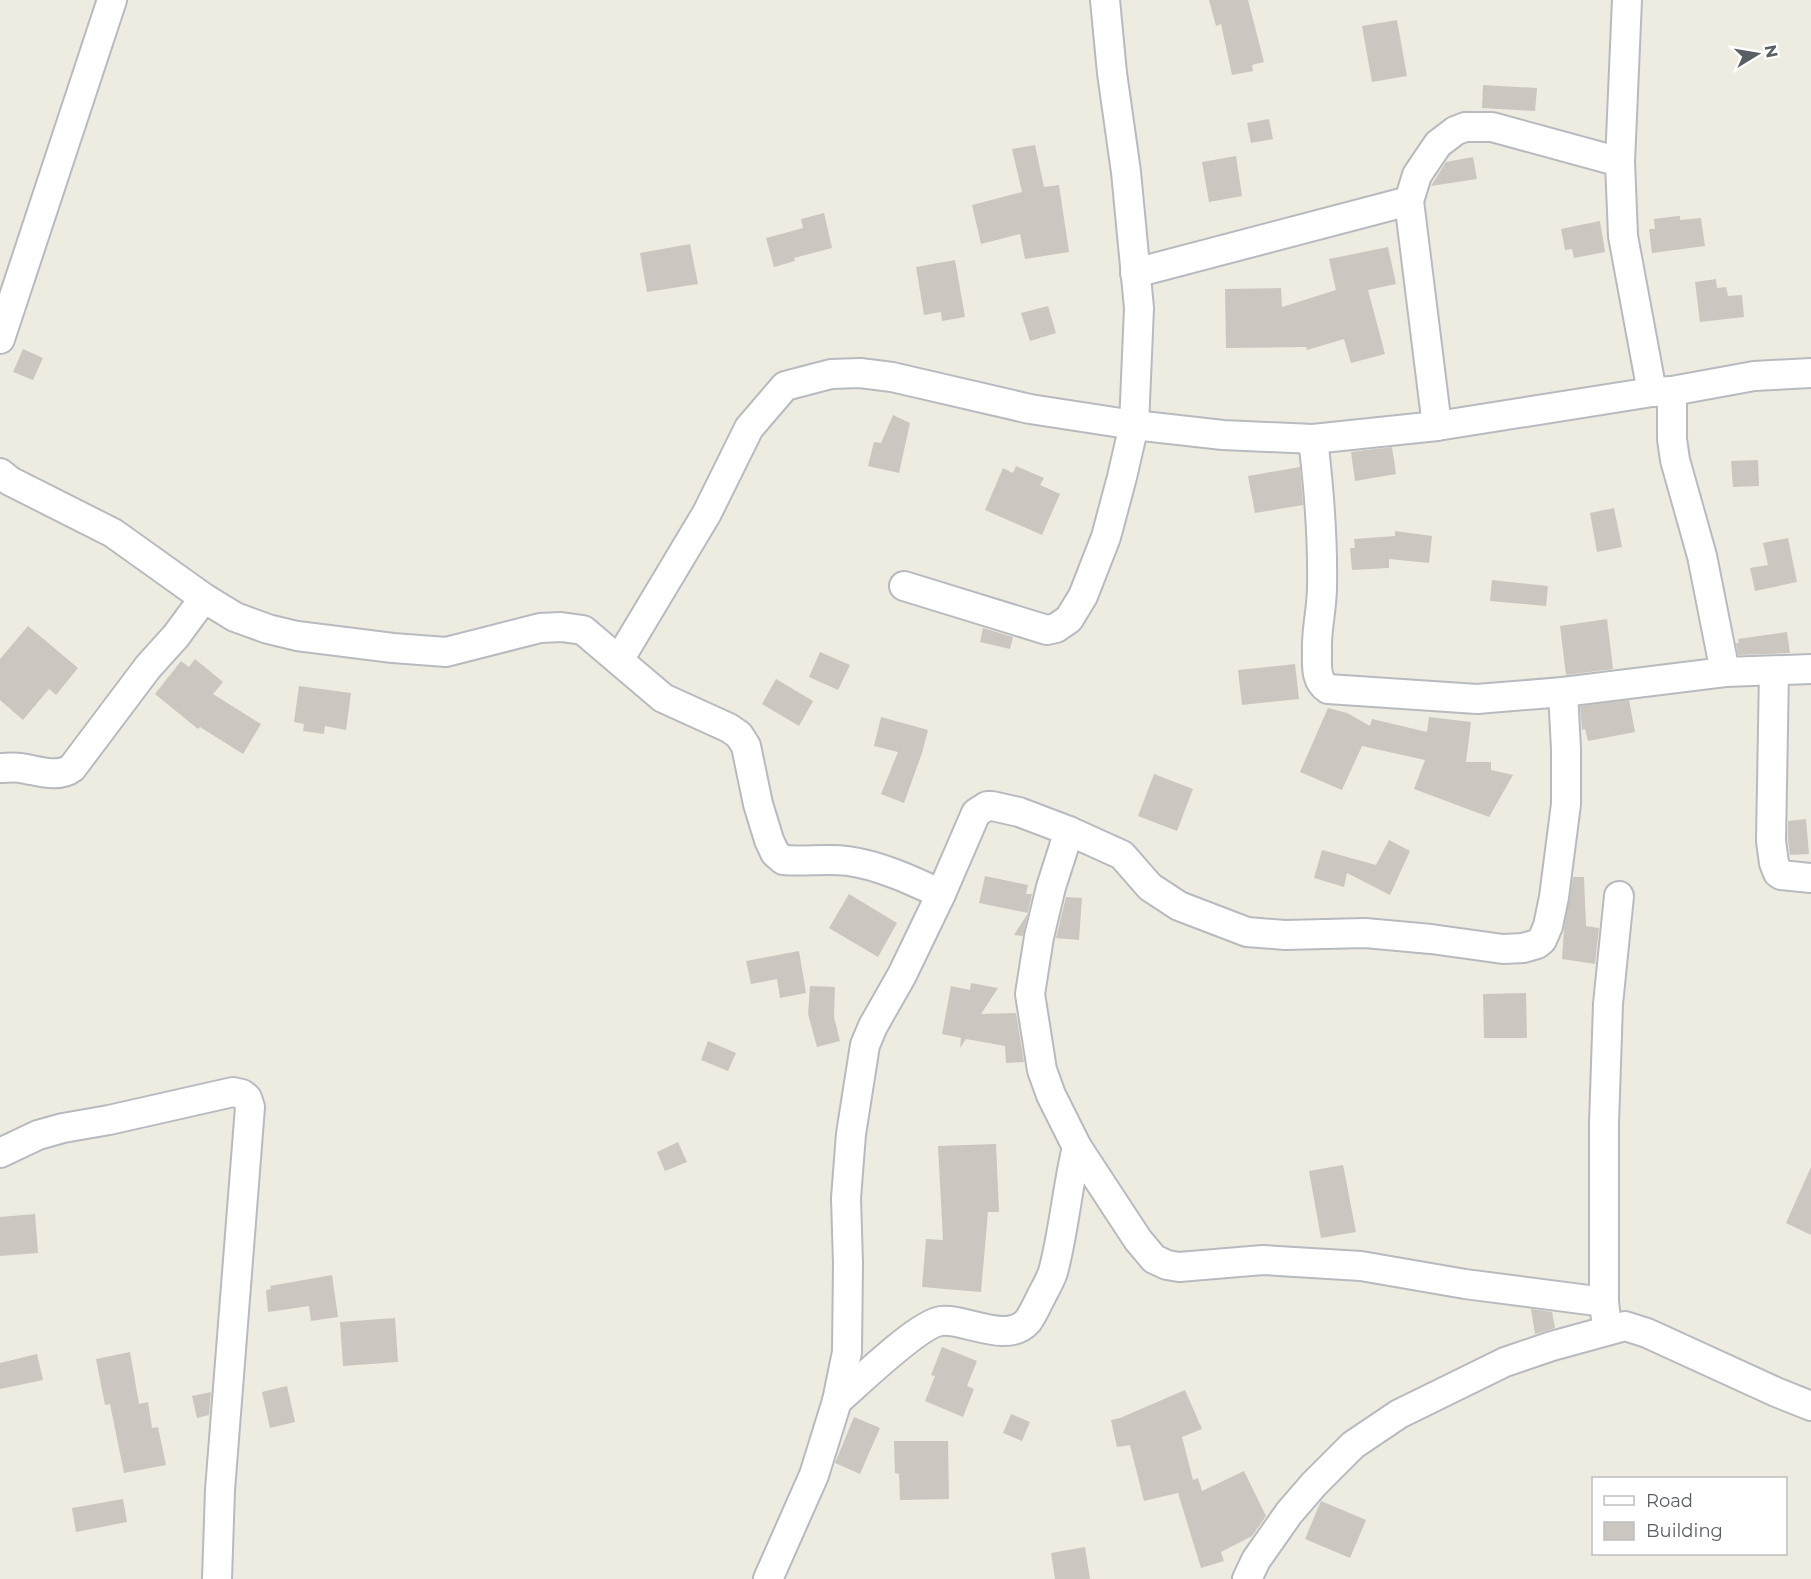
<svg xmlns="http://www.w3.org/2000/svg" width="1811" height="1579" font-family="Montserrat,sans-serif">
	<rect width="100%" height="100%" fill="#eeebe1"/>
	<g fill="#cbc7c0">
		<path d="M 1209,0 L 1248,0 L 1264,62 L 1252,65 L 1253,71 L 1232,75 L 1221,24 L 1216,26 Z"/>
		<path d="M 1397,20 L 1407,76 L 1372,82 L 1362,26 Z"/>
		<path d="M 1483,85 L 1537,88 L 1535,111 L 1482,108 Z"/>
		<path d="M 1269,119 L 1273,139 L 1251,143 L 1247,123 Z"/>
		<path d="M 1035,145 L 1044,187 L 1059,185 L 1069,252 L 1025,259 L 1020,234 L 981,244 L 972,205 L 1022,192 L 1012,149 Z"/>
		<path d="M 1236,156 L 1242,196 L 1209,202 L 1202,162 Z"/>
		<path d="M 1473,157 L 1477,179 L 1431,186 L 1446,162 Z"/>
		<path d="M 824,213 L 832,248 L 794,258 L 795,261 L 774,267 L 766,238 L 803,228 L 801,219 Z"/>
		<path d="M 1678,216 L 1680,216 L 1680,220 L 1701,218 L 1705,246 L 1652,253 L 1649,229 L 1655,229 L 1654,219 Z"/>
		<path d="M 1600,221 L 1605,252 L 1574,258 L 1572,249 L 1565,250 L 1561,229 Z"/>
		<path d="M 690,244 L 698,284 L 647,292 L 640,253 Z"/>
		<path d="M 1388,247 L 1396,284 L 1368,290 L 1385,354 L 1351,363 L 1344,339 L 1307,350 L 1306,347 L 1226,348 L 1225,289 L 1281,288 L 1282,307 L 1336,290 L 1329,259 Z"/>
		<path d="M 955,260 L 965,317 L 942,321 L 941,312 L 924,315 L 916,267 Z"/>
		<path d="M 1716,279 L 1717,288 L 1726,287 L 1728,296 L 1742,295 L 1744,317 L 1700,322 L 1695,282 Z"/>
		<path d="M 1048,306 L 1056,333 L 1030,341 L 1021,313 Z"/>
		<path d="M 23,349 L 43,358 L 33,380 L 13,372 Z"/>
		<path d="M 893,415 L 910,423 L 899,473 L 868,466 L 874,442 L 881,443 Z"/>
		<path d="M 1392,447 L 1396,474 L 1355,481 L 1351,452 Z"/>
		<path d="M 1758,460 L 1759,486 L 1733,487 L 1731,461 Z"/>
		<path d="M 1016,466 L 1044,478 L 1040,485 L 1060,494 L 1042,535 L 985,510 L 1003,468 L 1013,473 Z"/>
		<path d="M 1300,467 L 1303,505 L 1255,513 L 1248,476 Z"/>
		<path d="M 1614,508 L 1622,547 L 1597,552 L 1590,513 Z"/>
		<path d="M 1395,531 L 1432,536 L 1429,563 L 1389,559 L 1389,568 L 1352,570 L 1350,548 L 1355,548 L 1354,539 L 1395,536 Z"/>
		<path d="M 1788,538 L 1797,582 L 1755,591 L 1750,568 L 1768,565 L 1763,543 Z"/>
		<path d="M 1492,580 L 1548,586 L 1546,606 L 1490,601 Z"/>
		<path d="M 1607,619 L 1613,669 L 1566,675 L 1560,626 Z"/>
		<path d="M 28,626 L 78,668 L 56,695 L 49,689 L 23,720 L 0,700 L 0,659 Z"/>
		<path d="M 983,628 L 1013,637 L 1010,649 L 980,642 Z"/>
		<path d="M 1787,632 L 1790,653 L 1738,655 L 1736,643 L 1739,643 L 1738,639 Z"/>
		<path d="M 820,652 L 850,665 L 838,690 L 809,677 Z"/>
		<path d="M 195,659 L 223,682 L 213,694 L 261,724 L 243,754 L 200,727 L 198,729 L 155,694 L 181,661 L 189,667 Z"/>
		<path d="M 1295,664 L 1299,699 L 1242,705 L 1238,670 Z"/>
		<path d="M 776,679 L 813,701 L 799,726 L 762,704 Z"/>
		<path d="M 299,686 L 351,693 L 346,730 L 325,726 L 324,734 L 303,731 L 304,724 L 294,722 Z"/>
		<path d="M 1629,700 L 1635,732 L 1588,741 L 1585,729 L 1582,730 L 1580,706 Z"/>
		<path d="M 1328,708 L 1347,713 L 1370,726 L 1372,719 L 1427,732 L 1429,717 L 1471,722 L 1466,762 L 1491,762 L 1491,770 L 1513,775 L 1489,817 L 1414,789 L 1425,760 L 1362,746 L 1342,790 L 1300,772 Z"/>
		<path d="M 881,717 L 928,730 L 922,753 L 904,803 L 881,794 L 898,752 L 874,746 Z"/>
		<path d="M 1154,774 L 1193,789 L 1177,831 L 1138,816 Z"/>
		<path d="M 1806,819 L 1809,854 L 1790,855 L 1788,840 L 1788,821 Z"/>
		<path d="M 1389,840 L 1410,851 L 1390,895 L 1347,873 L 1344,887 L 1314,878 L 1322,850 L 1376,865 Z"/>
		<path d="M 985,876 L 1028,885 L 1026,894 L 1032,894 L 1023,936 L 1014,935 L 1028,913 L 979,903 Z"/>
		<path d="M 1573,877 L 1584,877 L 1586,926 L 1599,928 L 1595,964 L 1562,959 L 1564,929 Z"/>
		<path d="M 849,894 L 897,923 L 878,957 L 829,928 Z"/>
		<path d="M 1066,897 L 1082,898 L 1079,940 L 1056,938 Z"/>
		<path d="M 799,951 L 806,993 L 780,998 L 777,979 L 751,984 L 746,961 Z"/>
		<path d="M 971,983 L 998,988 L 981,1014 L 1016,1013 L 1024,1062 L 1006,1063 L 1005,1046 L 966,1039 L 960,1048 L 961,1038 L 942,1034 L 951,986 L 970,990 Z"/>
		<path d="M 810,986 L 835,987 L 834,1017 L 840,1041 L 817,1047 L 808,1014 Z"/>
		<path d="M 1526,993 L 1527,1038 L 1484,1038 L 1483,994 Z"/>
		<path d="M 708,1041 L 736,1053 L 728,1071 L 701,1060 Z"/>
		<path d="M 678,1142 L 687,1162 L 665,1171 L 657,1152 Z"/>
		<path d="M 996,1144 L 999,1212 L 988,1212 L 981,1292 L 922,1287 L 926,1239 L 943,1240 L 938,1146 Z"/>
		<path d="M 1343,1165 L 1356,1232 L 1321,1238 L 1309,1171 Z"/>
		<path d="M 1811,1167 L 1811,1235 L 1786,1223 Z"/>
		<path d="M 35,1214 L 38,1253 L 0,1256 L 0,1217 Z"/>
		<path d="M 332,1275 L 338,1317 L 311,1321 L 309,1306 L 268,1312 L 266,1290 L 271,1289 L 270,1286 Z"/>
		<path d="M 1531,1309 L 1552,1312 L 1555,1328 L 1535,1334 Z"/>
		<path d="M 395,1318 L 398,1362 L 343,1366 L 340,1322 Z"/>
		<path d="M 942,1347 L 977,1361 L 967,1386 L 974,1389 L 963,1417 L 925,1401 L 935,1376 L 931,1375 Z"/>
		<path d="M 130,1352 L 139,1404 L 148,1402 L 152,1428 L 158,1427 L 166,1465 L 124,1473 L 110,1404 L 105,1405 L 96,1359 Z"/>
		<path d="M 37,1354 L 43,1380 L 0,1389 L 0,1363 Z"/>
		<path d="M 287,1386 L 295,1422 L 270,1428 L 262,1392 Z"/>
		<path d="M 1185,1390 L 1202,1429 L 1182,1437 L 1193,1480 L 1198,1478 L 1202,1491 L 1244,1471 L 1266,1516 L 1252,1536 L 1221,1552 L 1224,1561 L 1201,1568 L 1178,1493 L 1144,1501 L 1130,1445 L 1117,1447 L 1111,1420 L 1120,1418 Z"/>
		<path d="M 211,1392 L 209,1415 L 197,1418 L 192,1396 Z"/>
		<path d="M 1011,1414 L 1030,1422 L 1022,1441 L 1003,1433 Z"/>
		<path d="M 854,1417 L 880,1428 L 860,1474 L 835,1463 Z"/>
		<path d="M 894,1441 L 948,1441 L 949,1499 L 900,1500 L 899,1474 L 895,1473 Z"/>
		<path d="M 123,1499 L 127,1522 L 76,1532 L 72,1508 Z"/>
		<path d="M 1321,1501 L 1366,1520 L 1350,1558 L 1305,1539 Z"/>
		<path d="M 1085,1547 L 1090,1579 L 1055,1579 L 1051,1553 Z"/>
	</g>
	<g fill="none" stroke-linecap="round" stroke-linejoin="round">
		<defs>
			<g id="street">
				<path d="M 1627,0 L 1620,162 L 1623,236 L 1652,392"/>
				<path d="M 1135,273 L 1409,201"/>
				<path d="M 0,339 L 112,0"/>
				<path d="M 1672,391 L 1672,439 L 1675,460 L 1702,556 L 1725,672"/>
				<path d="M 1437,426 L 1409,201 L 1417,175 L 1438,144 L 1455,131 L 1465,127 L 1492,127 L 1620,162"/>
				<path d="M 1313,439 C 1319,489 1323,537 1322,587 C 1322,609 1316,630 1317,651 C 1317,665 1315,681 1328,689 L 1477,699 L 1563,692 L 1725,672 L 1811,669"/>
				<path d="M 0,473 L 10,481 L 113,533 L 204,598 L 235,617 L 268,629 L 297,636 L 393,648 L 446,652 L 540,628 L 561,627 L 583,630 L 663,698 L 729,728 L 739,735 L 746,746 L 758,804 L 769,840 L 775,853 L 783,860 C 805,862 827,858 848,861 C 879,865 913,881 941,894"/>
				<path d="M 904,586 L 1047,630 L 1056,628 L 1069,619 L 1083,596 L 1106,537 L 1122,477 L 1134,425 L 1139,308 L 1126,172 L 1112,73 L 1105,0"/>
				<path d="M 619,660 L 707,513 L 749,428 L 785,386 L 831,374 L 860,373 L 892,377 L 1030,409 L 1134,425 L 1223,435 L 1313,439 L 1437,426 L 1652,392 L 1672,391 L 1754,376 L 1811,373"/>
				<path d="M 1774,671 L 1771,841 L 1774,863 L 1778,873 L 1781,875 L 1811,878"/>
				<path d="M 0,768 C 7,768 13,767 20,768 C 37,770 57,779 72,768 L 148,667 L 176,636 L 204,598"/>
				<path d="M 1069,831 L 1051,887 L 1039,937 L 1030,994 L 1042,1070 L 1051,1095 L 1077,1147 L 1138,1240 L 1154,1259 L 1167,1265 L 1179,1267 L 1263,1260 L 1361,1266 L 1465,1284 L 1604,1302"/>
				<path d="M 0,1153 L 38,1135 L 63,1128 L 109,1120 L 233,1092 L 242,1094 L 247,1098 L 250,1107 L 220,1490 L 217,1579"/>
				<path d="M 1606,1319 L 1604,1302 L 1604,1124 L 1608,1004 L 1619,896"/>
				<path d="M 837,1401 C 857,1384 918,1324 941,1321 C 965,1318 1007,1345 1028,1321 C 1033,1314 1037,1305 1041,1297 C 1045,1289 1050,1281 1053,1272 C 1064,1231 1067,1188 1077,1147"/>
				<path d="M 768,1579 L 814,1475 L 837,1401 L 847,1352 L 848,1263 L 846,1198 L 851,1134 L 865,1045 L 873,1026 L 902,975 L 941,894 L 976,813 L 987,806 L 992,806 L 1019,812 L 1069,831 L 1122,855 L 1150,887 L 1179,906 L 1247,932 L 1285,935 L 1365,933 L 1431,939 L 1503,949 L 1523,948 L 1537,944 L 1542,940 L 1548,926 L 1554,897 L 1566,804 L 1566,749 L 1563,692"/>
				<path d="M 1247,1579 L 1256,1560 L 1289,1513 L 1314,1484 L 1353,1445 L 1399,1414 L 1505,1362 L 1552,1346 L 1625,1326 L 1647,1333 L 1776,1392 L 1811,1406"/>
			</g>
		</defs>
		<use href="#street" stroke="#b7babf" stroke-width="32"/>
		<use href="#street" stroke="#fff" stroke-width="28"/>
	</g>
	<rect x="1592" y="1477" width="195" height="78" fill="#ffffff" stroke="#bdbfc1" stroke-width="1.5"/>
	<rect x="1604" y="1496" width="30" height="9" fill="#ffffff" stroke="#bdbfc1" stroke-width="1.5"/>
	<text x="1646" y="1507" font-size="18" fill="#5a5f64">Road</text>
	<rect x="1604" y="1522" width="30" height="18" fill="#cbc7c0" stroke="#bdbfc1" stroke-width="1.5"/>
	<text x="1646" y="1537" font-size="18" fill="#5a5f64">Building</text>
	<g transform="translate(1757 54) rotate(79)" stroke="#ffffff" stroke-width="4.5" paint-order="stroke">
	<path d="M0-4.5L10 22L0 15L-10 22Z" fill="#5a5f64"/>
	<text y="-9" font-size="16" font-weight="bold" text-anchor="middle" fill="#5a5f64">N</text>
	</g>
</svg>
